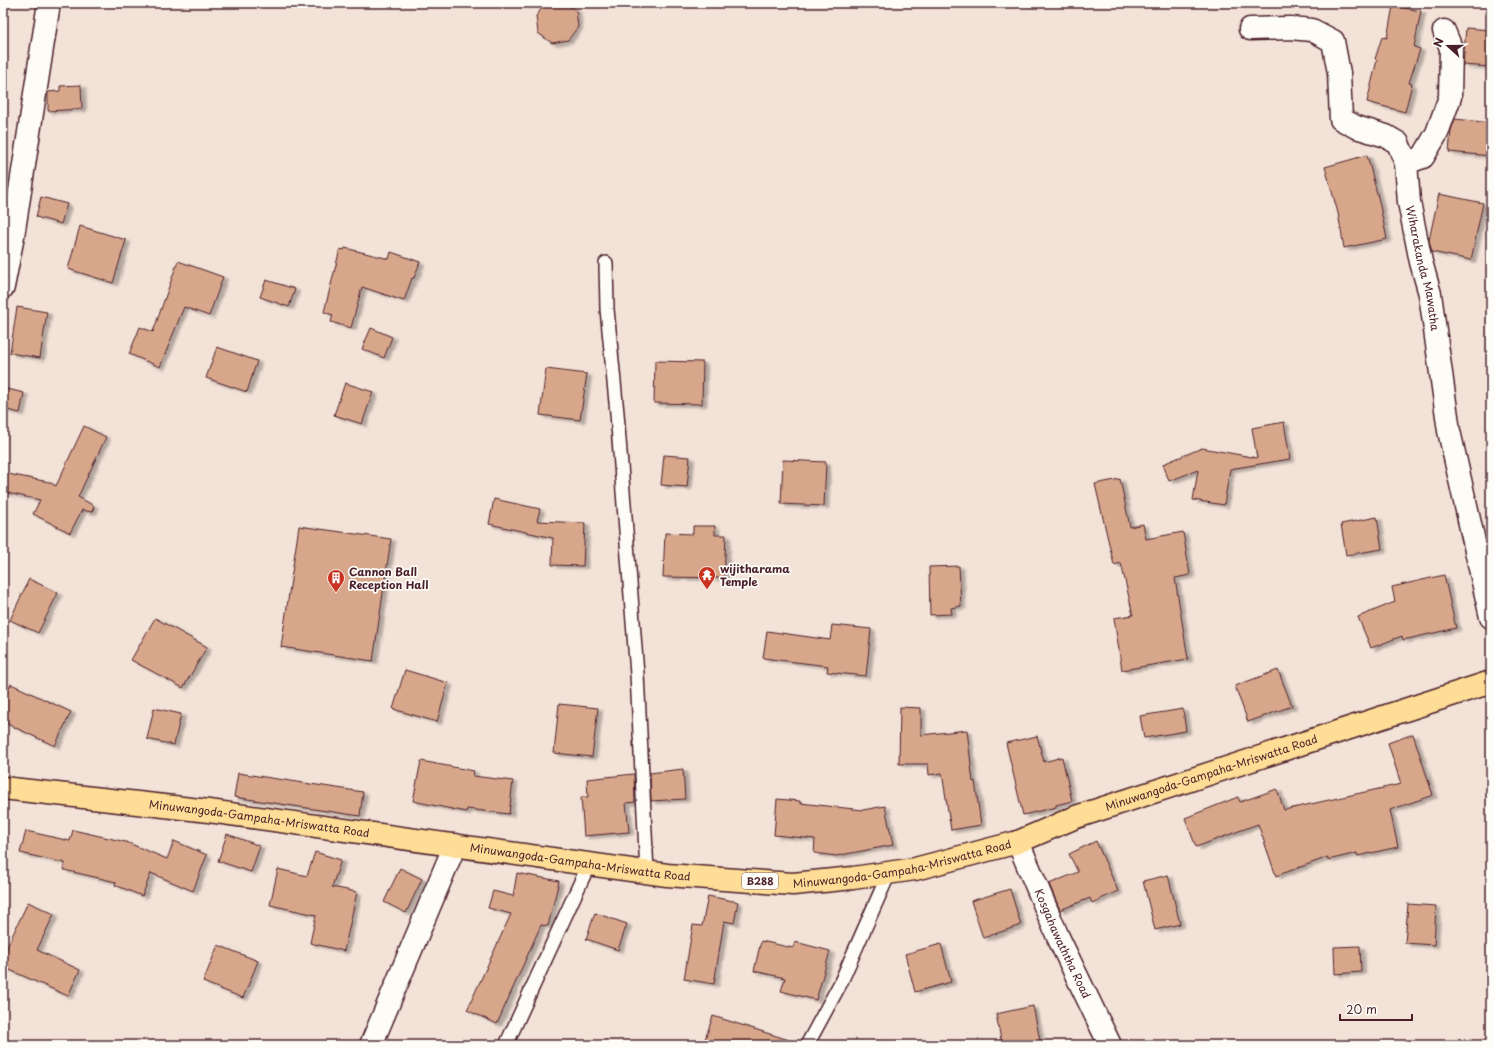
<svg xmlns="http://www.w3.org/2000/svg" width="1494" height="1048" font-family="'Playpen Sans',sans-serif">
	<defs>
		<filter id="shadow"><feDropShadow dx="4.5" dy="2.5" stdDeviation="1" flood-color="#0004"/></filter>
	</defs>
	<rect width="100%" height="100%" fill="#f2e2d7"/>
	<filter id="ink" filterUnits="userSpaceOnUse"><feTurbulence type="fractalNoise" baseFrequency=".025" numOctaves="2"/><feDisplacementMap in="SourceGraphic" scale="8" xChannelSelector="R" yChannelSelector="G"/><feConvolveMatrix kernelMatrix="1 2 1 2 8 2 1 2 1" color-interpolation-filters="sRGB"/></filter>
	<g filter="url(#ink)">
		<g fill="#d8a78b" stroke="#4a1f2b" filter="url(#shadow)">
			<path d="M 546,3 L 566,3 L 576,10 L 578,27 L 568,40 L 552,43 L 538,33 L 536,16 Z"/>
			<path d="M 1393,6 L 1421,11 L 1414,47 L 1420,49 L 1409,83 L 1412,84 L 1405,112 L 1367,102 L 1377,60 L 1375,59 L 1382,37 L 1387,38 Z"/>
			<path d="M 1466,28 L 1491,30 L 1491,67 L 1463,65 Z"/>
			<path d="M 81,85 L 82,109 L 48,111 L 48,92 L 60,91 L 60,86 Z"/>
			<path d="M 1455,119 L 1491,123 L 1491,156 L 1449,152 L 1451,130 Z"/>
			<path d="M 1367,155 L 1379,201 L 1387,239 L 1344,248 L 1338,213 L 1325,167 Z"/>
			<path d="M 1439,194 L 1483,203 L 1471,260 L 1432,252 L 1429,240 Z"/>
			<path d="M 41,197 L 67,204 L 61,224 L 36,217 Z"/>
			<path d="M 80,226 L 126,240 L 113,283 L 68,269 Z"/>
			<path d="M 345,248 L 389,259 L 391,252 L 420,262 L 414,278 L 412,278 L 404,301 L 362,287 L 351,328 L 331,322 L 333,315 L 324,312 L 340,249 L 344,250 Z"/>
			<path d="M 178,261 L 223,277 L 209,316 L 184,307 L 160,367 L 129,354 L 140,327 L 153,332 Z"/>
			<path d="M 266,280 L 295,289 L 289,307 L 260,297 Z"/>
			<path d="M 17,307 L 47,312 L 40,358 L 10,353 Z"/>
			<path d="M 371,328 L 392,337 L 384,358 L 362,349 Z"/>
			<path d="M 217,347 L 257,361 L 247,392 L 206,378 Z"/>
			<path d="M 655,361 L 703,362 L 702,404 L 654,403 Z"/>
			<path d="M 546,369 L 587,374 L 580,420 L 540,415 Z"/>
			<path d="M 345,383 L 373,392 L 362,424 L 334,415 Z"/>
			<path d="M 3,388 L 24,393 L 20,413 L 3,409 Z"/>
			<path d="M 1284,422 L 1290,459 L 1230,469 L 1224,505 L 1193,500 L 1198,470 L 1169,481 L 1163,464 L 1202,448 L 1257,458 L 1252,428 Z"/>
			<path d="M 84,426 L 106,437 L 78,497 L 94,506 L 92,512 L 82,510 L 70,533 L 33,514 L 40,500 L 3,492 L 3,473 L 49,482 L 56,486 Z"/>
			<path d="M 664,455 L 690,457 L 687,487 L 661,485 Z"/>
			<path d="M 783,460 L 826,462 L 824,506 L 781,504 Z"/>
			<path d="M 1120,479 L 1130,527 L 1143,524 L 1146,539 L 1183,532 L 1190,575 L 1175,578 L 1188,659 L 1122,670 L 1114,618 L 1133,615 L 1121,563 L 1114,565 L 1095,484 Z"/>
			<path d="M 494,499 L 540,509 L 537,521 L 585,523 L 583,566 L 552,565 L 553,538 L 489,524 Z"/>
			<path d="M 1377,517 L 1382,549 L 1346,555 L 1341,524 Z"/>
			<path d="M 299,526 L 391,539 L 373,661 L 281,647 Z"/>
			<path d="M 693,526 L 715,526 L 715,535 L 726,535 L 724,578 L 663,577 L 665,533 L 693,534 Z"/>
			<path d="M 959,566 L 961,606 L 951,608 L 952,614 L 930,615 L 929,567 Z"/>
			<path d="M 1444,575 L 1456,628 L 1403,640 L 1402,636 L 1371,648 L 1358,617 L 1395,602 L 1392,587 Z"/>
			<path d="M 29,579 L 58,593 L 38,633 L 10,620 Z"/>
			<path d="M 155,618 L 207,647 L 183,688 L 131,660 Z"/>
			<path d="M 832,625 L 871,629 L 866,676 L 827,672 L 828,666 L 763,658 L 767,631 L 830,640 Z"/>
			<path d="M 405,670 L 448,683 L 437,722 L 393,709 Z"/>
			<path d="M 1278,670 L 1292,706 L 1248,722 L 1235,686 Z"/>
			<path d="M 11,684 L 71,712 L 55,746 L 3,722 L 3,701 Z"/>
			<path d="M 559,704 L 598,708 L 592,757 L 554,753 Z"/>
			<path d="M 900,707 L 921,708 L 921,735 L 967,730 L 973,782 L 975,781 L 981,825 L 951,830 L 942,773 L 929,775 L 928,764 L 899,764 Z"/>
			<path d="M 154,708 L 181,714 L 174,745 L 147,739 Z"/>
			<path d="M 1183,709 L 1186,731 L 1144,738 L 1140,716 Z"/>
			<path d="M 1413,734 L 1433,795 L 1390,810 L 1398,847 L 1358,856 L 1357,853 L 1328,860 L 1328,857 L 1276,876 L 1258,824 L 1196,847 L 1185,818 L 1238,797 L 1240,802 L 1277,789 L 1284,810 L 1401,784 L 1388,743 Z"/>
			<path d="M 1037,736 L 1044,762 L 1062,757 L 1072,801 L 1056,805 L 1056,807 L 1023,815 L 1006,743 Z"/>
			<path d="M 421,761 L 474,771 L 473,776 L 513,781 L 509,814 L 467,809 L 466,812 L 413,801 Z"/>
			<path d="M 683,769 L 685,799 L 651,801 L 650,773 Z"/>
			<path d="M 238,773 L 363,792 L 360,816 L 234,797 Z"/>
			<path d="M 634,774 L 635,802 L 626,803 L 629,832 L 584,836 L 581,797 L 588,797 L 587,779 Z"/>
			<path d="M 777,799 L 800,801 L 800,803 L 863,810 L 885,806 L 893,845 L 836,856 L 814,853 L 815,839 L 774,835 Z"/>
			<path d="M 73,830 L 126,842 L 167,859 L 174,841 L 207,855 L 193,891 L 151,873 L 142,896 L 115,885 L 116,882 L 64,870 L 65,863 L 20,853 L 26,831 L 70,841 Z"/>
			<path d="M 227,834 L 260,846 L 251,872 L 218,861 Z"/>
			<path d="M 1096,841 L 1118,891 L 1092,903 L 1090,898 L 1060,910 L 1049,884 L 1078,872 L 1069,854 Z"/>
			<path d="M 315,852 L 341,860 L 332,887 L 357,892 L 344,951 L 310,943 L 316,915 L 270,905 L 278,869 L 307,876 Z"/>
			<path d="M 400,868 L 422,879 L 406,913 L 384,902 Z"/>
			<path d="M 517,873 L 559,881 L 548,926 L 541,925 L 497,1024 L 467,1010 L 511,914 L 488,908 L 493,891 L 513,896 Z"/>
			<path d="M 1168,875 L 1180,924 L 1155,930 L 1143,881 Z"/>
			<path d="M 1010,889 L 1021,925 L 983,938 L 971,901 Z"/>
			<path d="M 708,896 L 738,902 L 734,923 L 724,921 L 714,984 L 684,979 L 693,925 L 702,926 Z"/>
			<path d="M 28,902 L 54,914 L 37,950 L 80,970 L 68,996 L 3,967 L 3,960 L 8,945 Z"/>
			<path d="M 1408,904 L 1436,906 L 1434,945 L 1405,943 Z"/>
			<path d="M 595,913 L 627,924 L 618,950 L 586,939 Z"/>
			<path d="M 761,941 L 793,948 L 795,942 L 830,951 L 816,1000 L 781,991 L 785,978 L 754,971 Z"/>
			<path d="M 941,944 L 951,982 L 915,992 L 905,954 Z"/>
			<path d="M 218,945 L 258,961 L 243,998 L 203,982 Z"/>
			<path d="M 1360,946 L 1361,972 L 1335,974 L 1334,947 Z"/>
			<path d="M 1033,1006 L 1041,1045 L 1002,1045 L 996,1014 Z"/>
			<path d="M 713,1016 L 792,1041 L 791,1045 L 703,1045 Z"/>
		</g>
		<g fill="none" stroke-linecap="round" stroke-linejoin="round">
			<defs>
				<g id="service">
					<path d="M 606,263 L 607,309 L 617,413 L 637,674 L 647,872"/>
					<path d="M 506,1045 L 589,864"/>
					<path d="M 807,1045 L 840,984 L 889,873"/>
				</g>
				<g id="minor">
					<path id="s1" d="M 1250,29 L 1290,28 L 1312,30 L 1333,41 L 1339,73 L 1341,119 L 1356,127 L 1386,136 L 1398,143 L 1406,163 L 1409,202 L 1421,262 L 1430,294 L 1449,431 L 1491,617"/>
					<path d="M 1406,163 L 1423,157 L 1437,133 L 1450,97 L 1451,48 L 1444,31"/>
					<path id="s2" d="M 1018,842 L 1058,937 L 1110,1045"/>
					<path d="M 371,1045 L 455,845"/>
				</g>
				<path id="tertiary" d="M 3,287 L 13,236 L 49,3"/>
				<g id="primary">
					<path id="s3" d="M 3,788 L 209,811 L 667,875 L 793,884 L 853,878 L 915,869 L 1018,842 L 1076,817 L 1491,682"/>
				</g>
			</defs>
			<use href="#service" stroke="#4a1f2b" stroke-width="16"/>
			<use href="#minor" stroke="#4a1f2b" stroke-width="25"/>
			<use href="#tertiary" stroke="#4a1f2b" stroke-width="25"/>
			<use href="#primary" stroke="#4a1f2b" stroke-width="25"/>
			<use href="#service" stroke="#fdfcf7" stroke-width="13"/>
			<use href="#minor" stroke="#fdfcf7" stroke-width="22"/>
			<use href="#tertiary" stroke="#fdfcf7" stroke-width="22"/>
			<use href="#primary" stroke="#fedd96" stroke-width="22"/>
		</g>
	</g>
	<defs>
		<symbol id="temple-pin" viewBox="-11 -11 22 30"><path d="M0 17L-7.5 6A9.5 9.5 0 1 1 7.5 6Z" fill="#c8321e" stroke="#fdfcf7"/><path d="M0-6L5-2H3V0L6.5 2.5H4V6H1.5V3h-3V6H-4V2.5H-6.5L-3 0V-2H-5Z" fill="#fff"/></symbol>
		<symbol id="building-pin" viewBox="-11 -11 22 30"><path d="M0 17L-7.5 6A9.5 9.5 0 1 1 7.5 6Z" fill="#c8321e" stroke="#fdfcf7"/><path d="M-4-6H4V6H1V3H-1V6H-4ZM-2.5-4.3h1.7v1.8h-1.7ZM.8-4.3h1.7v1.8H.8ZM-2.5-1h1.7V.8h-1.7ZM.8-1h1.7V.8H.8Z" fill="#fff"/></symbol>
	</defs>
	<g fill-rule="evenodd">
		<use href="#temple-pin" x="697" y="565" width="20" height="27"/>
		<use href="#building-pin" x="326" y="568" width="20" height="27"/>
	</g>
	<g text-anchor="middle" stroke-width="3.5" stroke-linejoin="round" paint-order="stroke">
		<rect fill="#fdfcf7" stroke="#806168" stroke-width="1" x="742" y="873" width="36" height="16" rx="3"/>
		<g font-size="10" font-weight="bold" fill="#4a1f2b">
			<text x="760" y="885">B288</text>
		</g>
		<g font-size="11" fill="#4a1f2b" stroke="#fdfcf7">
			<text dy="4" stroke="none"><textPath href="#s1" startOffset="355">Wiharakanda Mawatha</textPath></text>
			<text dy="4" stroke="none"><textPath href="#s3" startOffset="1231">Minuwangoda-Gampaha-Mriswatta Road</textPath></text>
			<text dy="4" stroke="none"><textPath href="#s3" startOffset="258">Minuwangoda-Gampaha-Mriswatta Road</textPath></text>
			<text dy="4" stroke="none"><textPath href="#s3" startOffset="582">Minuwangoda-Gampaha-Mriswatta Road</textPath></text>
			<text dy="4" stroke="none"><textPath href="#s3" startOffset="907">Minuwangoda-Gampaha-Mriswatta Road</textPath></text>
			<text dy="4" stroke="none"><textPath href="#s2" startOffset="111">Kosgahawaththa Road</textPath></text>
		</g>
		<g font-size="11" font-weight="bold" fill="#4a1f2b" stroke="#fdfcf7" text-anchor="start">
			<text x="720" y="573">wijitharama<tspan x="720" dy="13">Temple</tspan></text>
			<text x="349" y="576">Cannon Ball<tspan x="349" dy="13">Reception Hall</tspan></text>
		</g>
	</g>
	<rect width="1494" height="1048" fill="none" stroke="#fdfcf7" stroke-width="16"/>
	<rect x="8" y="8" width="1478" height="1032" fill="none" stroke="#4a1f2b" stroke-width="1.5" filter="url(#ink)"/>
	<g transform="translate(1448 46) rotate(291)" stroke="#fdfcf7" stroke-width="3" paint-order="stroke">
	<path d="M0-3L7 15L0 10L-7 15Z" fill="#4a1f2b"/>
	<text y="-6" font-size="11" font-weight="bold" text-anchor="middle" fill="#4a1f2b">N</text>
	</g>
	<path d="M1340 1014v6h72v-6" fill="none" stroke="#4a1f2b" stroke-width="2"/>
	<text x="1346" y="1014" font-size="12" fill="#4a1f2b" stroke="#fdfcf7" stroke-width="3" paint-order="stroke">20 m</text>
</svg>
